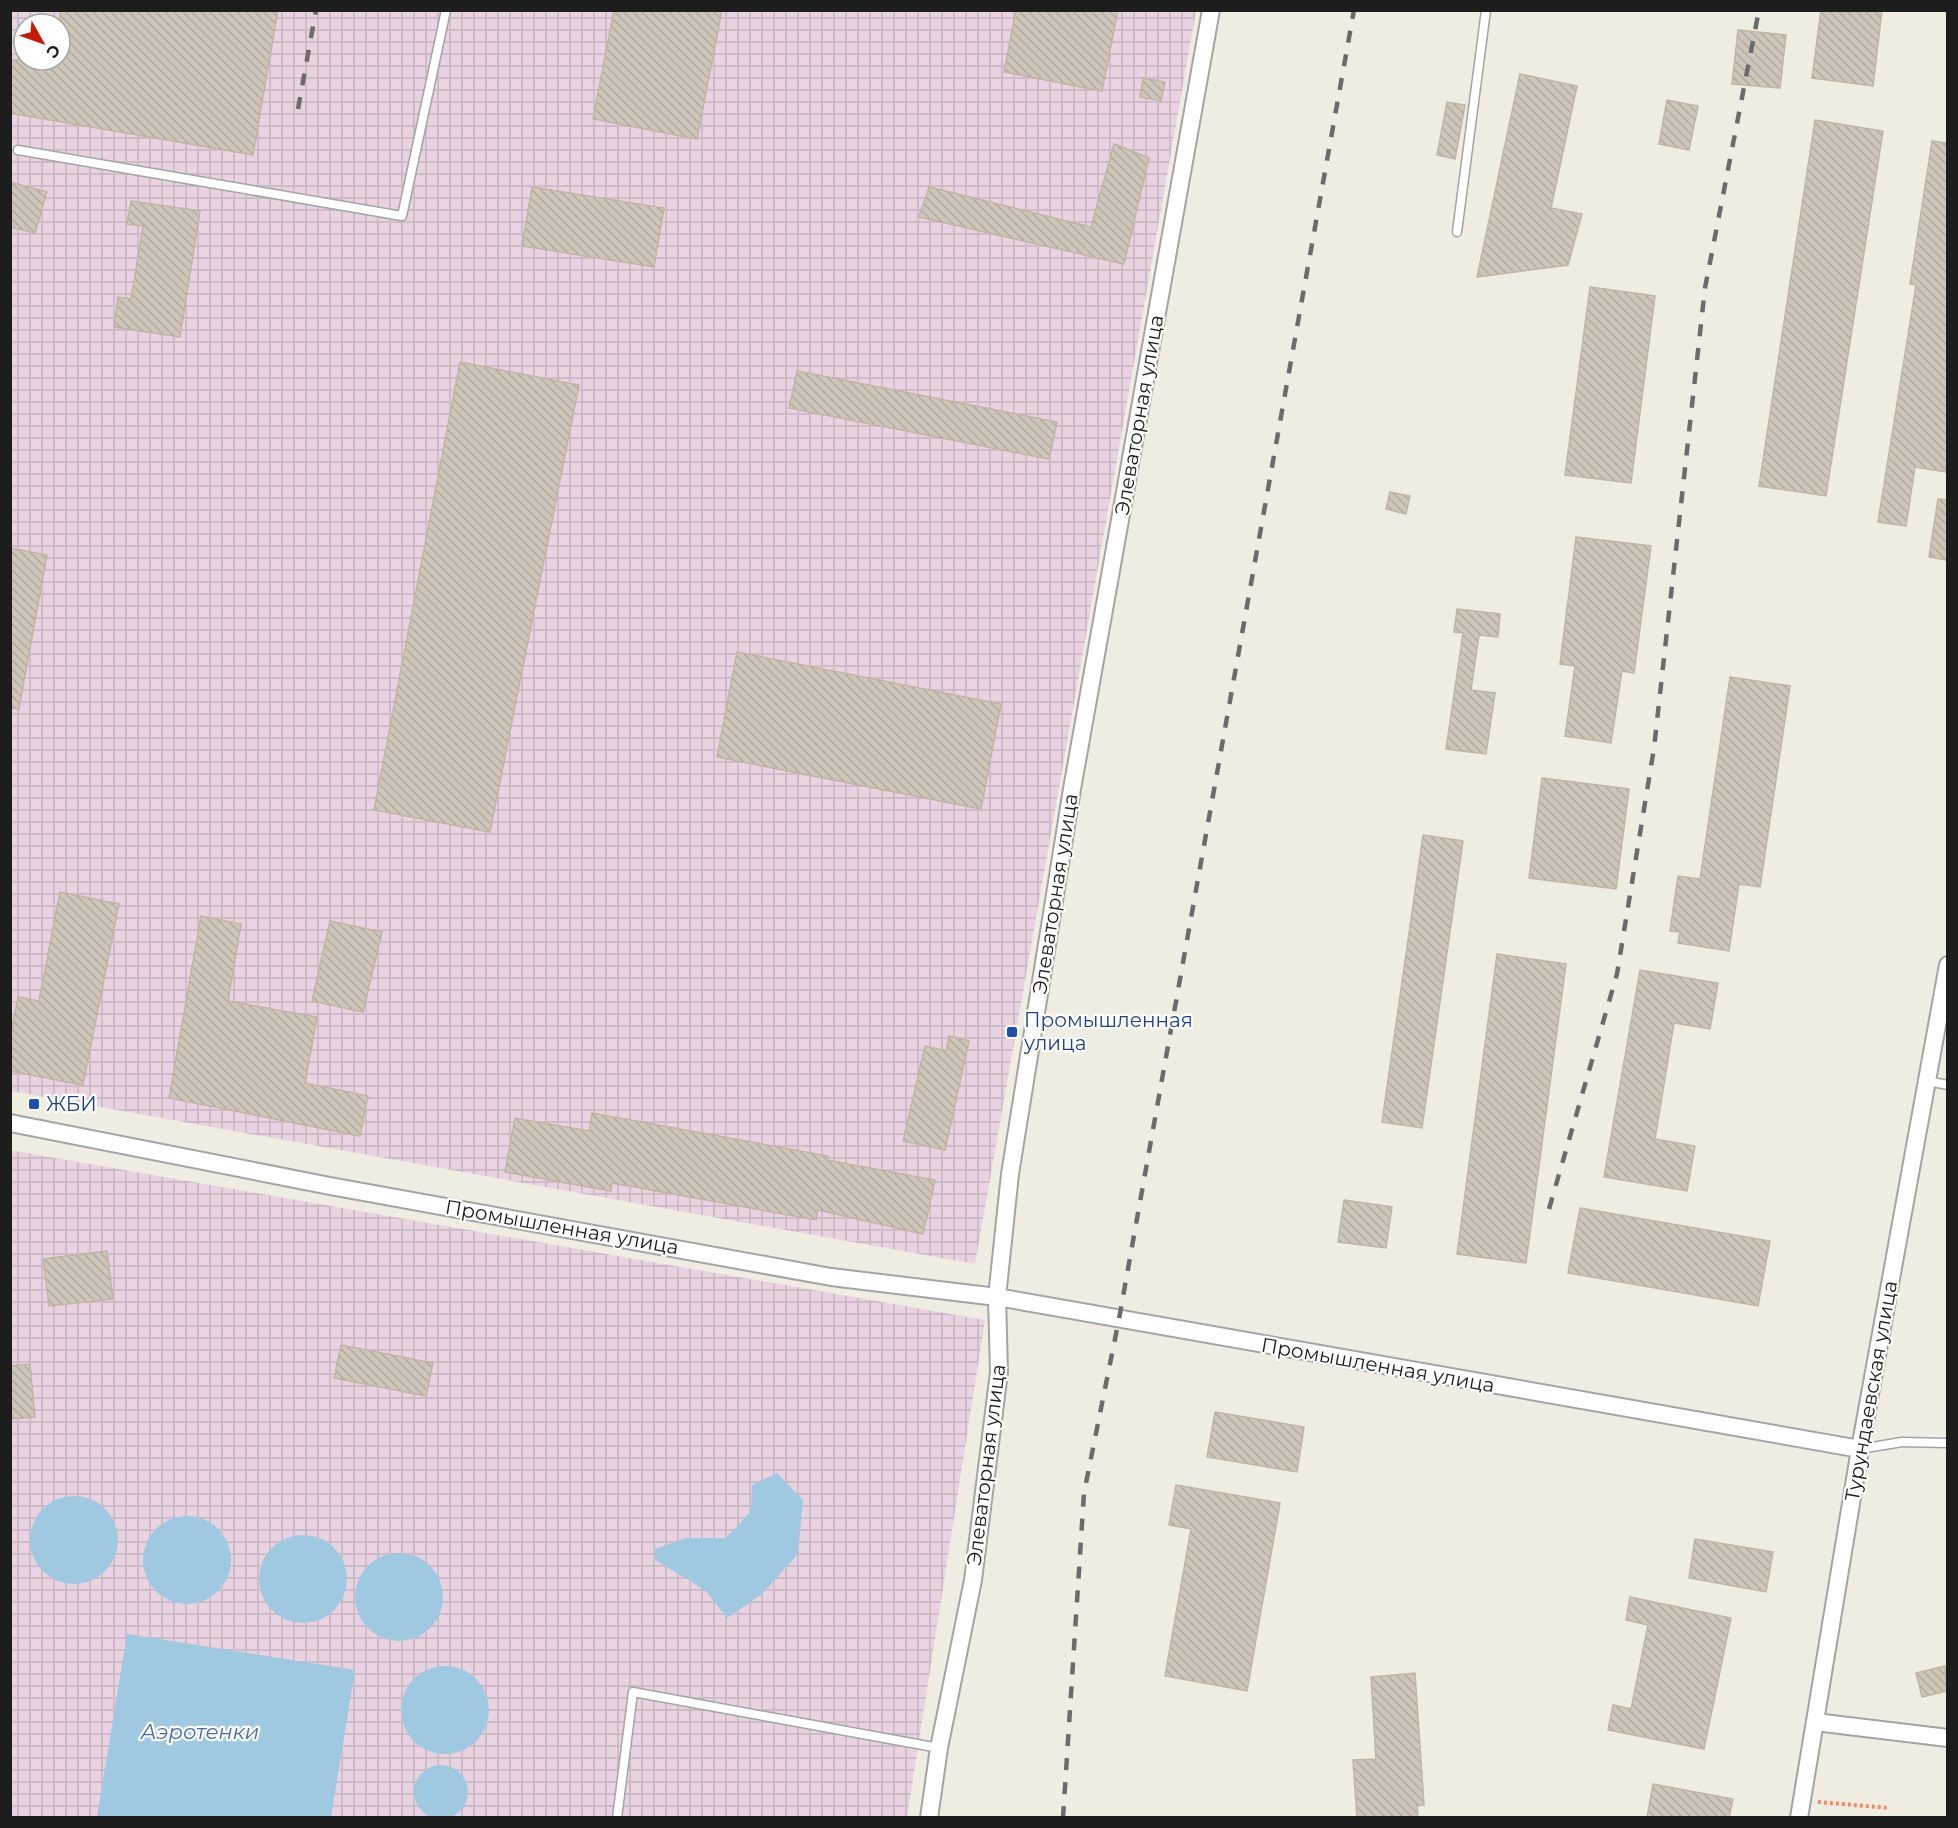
<svg xmlns="http://www.w3.org/2000/svg" width="1958" height="1828" font-family="Montserrat,sans-serif">
	<defs>
		<pattern id="industrial-grid" width="8" height="8" patternUnits="userSpaceOnUse" patternTransform="scale(1.5)"><rect width="8" height="8" fill="#e9d3e2"/><path d="M0 4h8M4 0v8" fill="none" stroke="#c7b5c1"/></pattern>
		<pattern id="building-back-hatch" width="6" height="6" patternUnits="userSpaceOnUse" patternTransform="scale(1.5)"><rect width="6" height="6" fill="#cfc6ba"/><path d="M-1 5l2 2M0 0l6 6M5-1l2 2" fill="none" stroke="#b1aa9f"/></pattern>
	</defs>
	<rect width="100%" height="100%" fill="#efece1"/>
	<g fill="url(#industrial-grid)" fill-rule="evenodd">
		<path d="M 10,11 L 1196,11 L 975,1264 L 11,1091 ZM 24,24 L 60,24 L 60,60 L 24,60 Z"/>
		<path d="M 10,1150 L 985,1320 L 907,1817 L 11,1817 Z"/>
	</g>
	<g fill="#9ec9e1">
		<path d="M 777,1473 L 803,1500 L 798,1554 L 761,1595 L 727,1618 L 705,1590 L 655,1560 L 655,1549 L 686,1538 L 726,1538 L 751,1511 L 752,1485 Z"/>
		<circle cx="74" cy="1540" r="44"/>
		<circle cx="187" cy="1560" r="44"/>
		<circle cx="303" cy="1579" r="44"/>
		<circle cx="399" cy="1597" r="44"/>
		<path d="M 127,1634 L 355,1670 L 331,1817 L 97,1817 Z"/>
		<circle cx="445" cy="1710" r="44"/>
		<circle cx="441" cy="1792" r="27"/>
	</g>
	<g fill="url(#building-back-hatch)" stroke="#c2b4a3" stroke-width="1.5">
		<path d="M 60,10 L 278,10 L 253,155 L 10,113 L 10,60 L 60,60 Z"/>
		<path d="M 614,10 L 722,10 L 697,139 L 593,119 Z"/>
		<path d="M 1016,10 L 1118,10 L 1102,91 L 1004,72 Z"/>
		<path d="M 1821,10 L 1882,10 L 1873,86 L 1812,78 Z"/>
		<path d="M 1738,30 L 1786,35 L 1780,88 L 1732,84 Z"/>
		<path d="M 1520,74 L 1577,86 L 1551,208 L 1582,214 L 1568,265 L 1477,277 Z"/>
		<path d="M 1143,78 L 1165,82 L 1161,101 L 1140,97 Z"/>
		<path d="M 1667,100 L 1698,106 L 1689,150 L 1659,144 Z"/>
		<path d="M 1447,102 L 1465,105 L 1455,159 L 1437,155 Z"/>
		<path d="M 1815,120 L 1883,131 L 1826,496 L 1759,486 Z"/>
		<path d="M 1932,141 L 1947,143 L 1947,472 L 1915,467 L 1906,526 L 1878,522 L 1916,285 L 1910,284 Z"/>
		<path d="M 1114,144 L 1149,158 L 1124,264 L 919,217 L 929,187 L 1091,227 Z"/>
		<path d="M 10,182 L 47,192 L 35,233 L 10,227 Z"/>
		<path d="M 532,187 L 664,208 L 654,267 L 522,246 Z"/>
		<path d="M 131,201 L 200,211 L 180,337 L 114,327 L 118,297 L 131,299 L 143,226 L 127,224 Z"/>
		<path d="M 1590,287 L 1655,296 L 1631,483 L 1565,475 Z"/>
		<path d="M 460,362 L 579,385 L 490,832 L 374,810 Z"/>
		<path d="M 797,371 L 1057,422 L 1049,459 L 789,408 Z"/>
		<path d="M 1390,492 L 1410,496 L 1406,514 L 1386,509 Z"/>
		<path d="M 1938,499 L 1947,500 L 1947,560 L 1929,557 Z"/>
		<path d="M 1576,537 L 1651,546 L 1634,673 L 1622,671 L 1611,743 L 1565,736 L 1575,666 L 1560,664 Z"/>
		<path d="M 10,548 L 47,555 L 19,709 L 10,708 Z"/>
		<path d="M 1457,609 L 1500,614 L 1498,637 L 1479,635 L 1471,690 L 1495,693 L 1486,754 L 1446,749 L 1463,633 L 1454,632 Z"/>
		<path d="M 737,652 L 1001,704 L 981,809 L 717,757 Z"/>
		<path d="M 1730,677 L 1790,686 L 1760,887 L 1739,884 L 1729,951 L 1678,943 L 1680,932 L 1670,931 L 1678,876 L 1700,879 Z"/>
		<path d="M 1542,778 L 1629,789 L 1616,889 L 1529,878 Z"/>
		<path d="M 1423,835 L 1463,841 L 1422,1128 L 1382,1122 Z"/>
		<path d="M 60,892 L 119,904 L 83,1085 L 10,1071 L 10,1037 L 18,997 L 39,1001 Z"/>
		<path d="M 201,916 L 241,924 L 228,1001 L 317,1017 L 305,1083 L 368,1096 L 360,1136 L 169,1098 Z"/>
		<path d="M 330,921 L 382,932 L 363,1012 L 312,1001 Z"/>
		<path d="M 1497,954 L 1566,964 L 1526,1263 L 1457,1254 Z"/>
		<path d="M 1640,970 L 1718,983 L 1710,1029 L 1674,1023 L 1655,1139 L 1695,1146 L 1687,1191 L 1604,1177 Z"/>
		<path d="M 949,1036 L 969,1041 L 945,1150 L 903,1141 L 925,1046 L 946,1051 Z"/>
		<path d="M 592,1113 L 828,1156 L 827,1160 L 935,1180 L 923,1234 L 818,1210 L 816,1220 L 612,1183 L 611,1191 L 505,1172 L 515,1118 L 589,1131 Z"/>
		<path d="M 1344,1200 L 1392,1207 L 1386,1248 L 1338,1242 Z"/>
		<path d="M 1580,1208 L 1770,1241 L 1758,1306 L 1568,1273 Z"/>
		<path d="M 107,1251 L 113,1299 L 49,1306 L 43,1259 Z"/>
		<path d="M 341,1345 L 433,1363 L 426,1396 L 334,1378 Z"/>
		<path d="M 30,1364 L 35,1417 L 10,1419 L 10,1366 Z"/>
		<path d="M 1215,1412 L 1304,1427 L 1297,1472 L 1207,1457 Z"/>
		<path d="M 1176,1485 L 1280,1503 L 1247,1691 L 1165,1676 L 1191,1529 L 1169,1525 Z"/>
		<path d="M 1695,1539 L 1773,1552 L 1766,1592 L 1689,1578 Z"/>
		<path d="M 1630,1597 L 1731,1618 L 1704,1749 L 1608,1730 L 1613,1705 L 1631,1709 L 1648,1625 L 1626,1620 Z"/>
		<path d="M 1945,1666 L 1947,1691 L 1922,1697 L 1916,1673 Z"/>
		<path d="M 1415,1673 L 1424,1805 L 1417,1806 L 1418,1818 L 1357,1818 L 1353,1760 L 1376,1759 L 1371,1677 Z"/>
		<path d="M 1653,1784 L 1733,1799 L 1729,1818 L 1647,1818 Z"/>
	</g>
	<g fill="none" stroke-linecap="round" stroke-linejoin="round">
		<defs>
			<g id="lane">
				<path d="M 18,150 L 402,216 L 446,10"/>
				<path d="M 1457,232 L 1486,10"/>
				<path d="M 1927,1081 L 1948,1085"/>
				<path d="M 1860,1449 L 1902,1442 L 1948,1443"/>
				<path d="M 617,1818 L 633,1692 L 939,1748"/>
			</g>
			<g id="street">
				<path d="M 10,1123 L 330,1186 L 831,1277 L 997,1297 L 1860,1449"/>
				<path d="M 1815,1722 L 1948,1738"/>
				<path d="M 929,1818 L 939,1748 L 973,1580 L 999,1372 L 997,1297 L 1010,1174 L 1072,789 L 1211,10"/>
				<path d="M 1799,1818 L 1860,1449 L 1948,965"/>
			</g>
		</defs>
		<use href="#lane" stroke="#a4a4a4" stroke-width="11"/>
		<use href="#street" stroke="#a4a4a4" stroke-width="20"/>
		<path stroke="#ff8662" stroke-width="4" stroke-dasharray="3 3" stroke-linecap="butt" d="M 1818,1802 L 1889,1808"/>
		<use href="#lane" stroke="#fff" stroke-width="8"/>
		<use href="#street" stroke="#fff" stroke-width="16"/>
		<g stroke="#6b6b6b" stroke-width="4.5" stroke-dasharray="12 12" stroke-linecap="butt">
			<path d="M 298,109 L 316,10"/>
			<path d="M 1549,1209 L 1617,974 L 1654,748 L 1705,288 L 1759,10"/>
			<path d="M 1063,1818 L 1084,1493 L 1119,1319 L 1354,10"/>
		</g>
	</g>
	<g fill="#1a4fb4" stroke="#fff" stroke-width="2">
		<rect x="1006" y="1026" width="12" height="12" rx="3"/>
		<rect x="28" y="1098" width="12" height="12" rx="3"/>
	</g>
	<g text-anchor="middle" stroke-width="4.5" stroke-linejoin="round" paint-order="stroke">
		<g font-size="20" fill="#1d1d1d" stroke="#fff">
			<text transform="translate(1139 415) rotate(-80)" y="7">Элеваторная улица</text>
			<text transform="translate(1055 894) rotate(-81)" y="7">Элеваторная улица</text>
			<text transform="translate(562 1227) rotate(10)" y="7">Промышленная улица</text>
			<text transform="translate(1378 1365) rotate(10)" y="7">Промышленная улица</text>
			<text transform="translate(1871 1391) rotate(-80)" y="7">Турундаевская улица</text>
			<text transform="translate(986 1465) rotate(-83)" y="7">Элеваторная улица</text>
		</g>
		<g font-size="20" fill="#164399" stroke="#fff" text-anchor="start">
			<text x="1024" y="1027">Промышленная<tspan x="1024" dy="23">улица</tspan></text>
			<text x="46" y="1111">ЖБИ</text>
		</g>
		<g font-size="21" font-style="italic" fill="#426db4" stroke="#fff">
			<text x="200" y="1739">Аэротенки</text>
		</g>
	</g>
	<rect width="1958" height="1828" fill="none" stroke="#1d1d1d" stroke-width="24"/>
	<g transform="translate(42 42) rotate(130)"><circle r="28" fill="#ffffff" stroke="#a5a5a5" stroke-width="1.5"/>
	<path d="M0-4.5L10 22L0 15L-10 22Z" fill="#c91900"/>
	<text y="-9" font-size="16" font-weight="bold" text-anchor="middle" fill="#1d1d1d">С</text>
	</g>
</svg>
